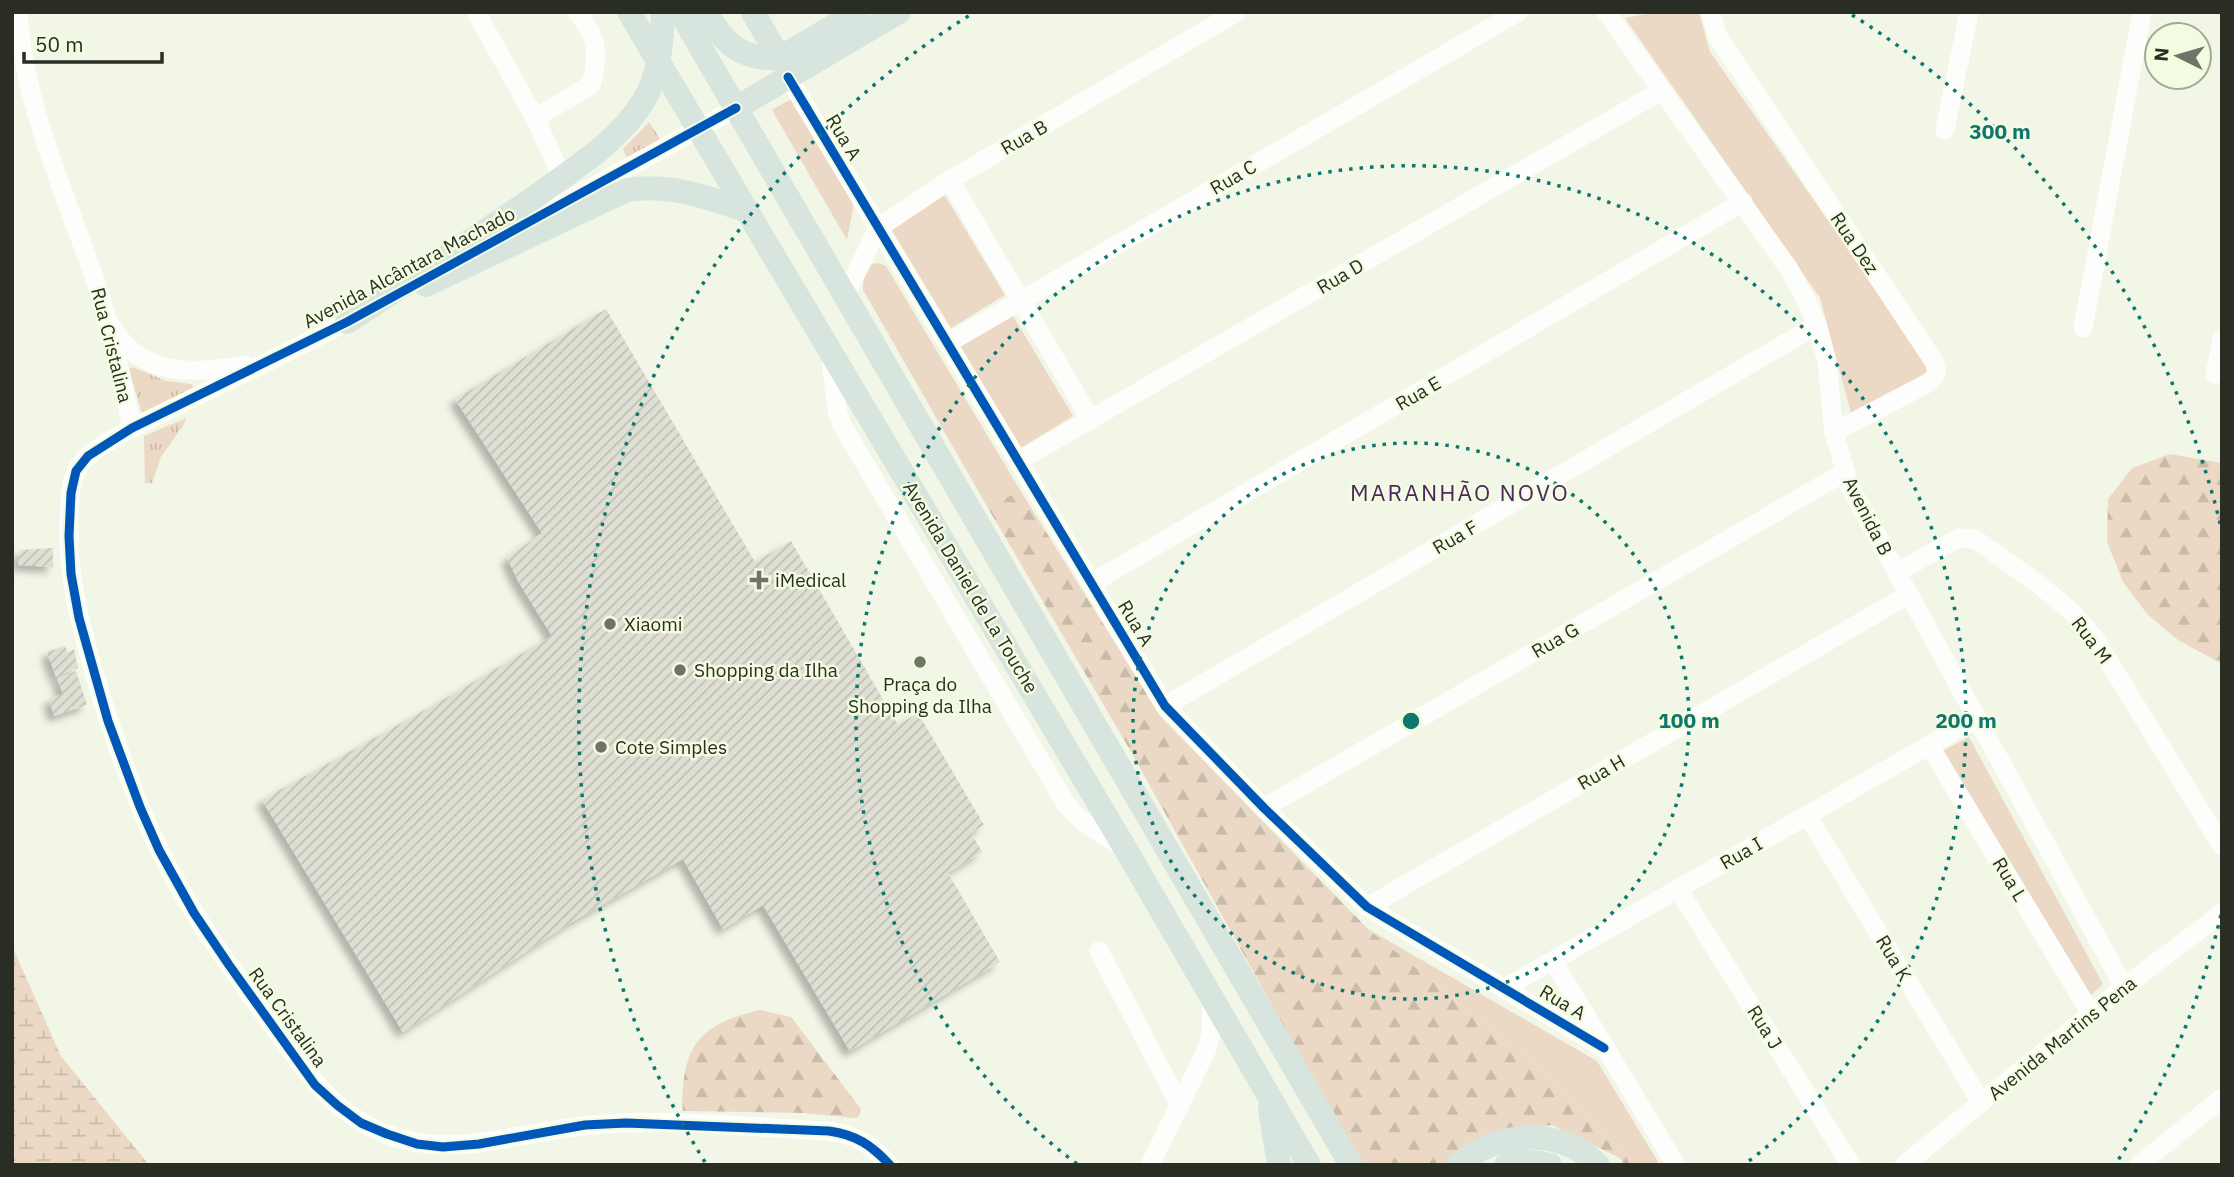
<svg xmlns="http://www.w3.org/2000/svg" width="2234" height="1177" font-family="'IBM Plex Sans',sans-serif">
	<defs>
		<pattern id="grass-tufts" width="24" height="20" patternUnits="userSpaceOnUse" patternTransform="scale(1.75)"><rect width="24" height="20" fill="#ebd9c5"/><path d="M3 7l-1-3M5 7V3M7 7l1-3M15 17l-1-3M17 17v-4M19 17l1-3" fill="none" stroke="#cabba9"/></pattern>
		<pattern id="forest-firs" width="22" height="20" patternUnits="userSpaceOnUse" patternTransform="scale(1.75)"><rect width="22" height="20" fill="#ebd9c5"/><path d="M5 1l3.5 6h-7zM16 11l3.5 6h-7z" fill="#cabba9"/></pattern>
		<pattern id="wetland-marsh" width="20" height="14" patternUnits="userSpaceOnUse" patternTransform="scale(1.75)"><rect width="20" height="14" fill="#ebd9c5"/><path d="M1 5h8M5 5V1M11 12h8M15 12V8" fill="none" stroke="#cabba9"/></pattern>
		<pattern id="building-hatch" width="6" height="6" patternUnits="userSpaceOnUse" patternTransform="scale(1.75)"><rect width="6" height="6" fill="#dfdfd4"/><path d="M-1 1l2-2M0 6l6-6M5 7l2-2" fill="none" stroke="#c0c0b6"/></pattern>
		<filter id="shadow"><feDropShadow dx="-6" dy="6" stdDeviation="3.5" flood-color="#0004"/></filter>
	</defs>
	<rect width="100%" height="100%" fill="#f1f6e7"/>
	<g fill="url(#grass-tufts)">
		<path d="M 649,122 L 662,142 L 627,158 L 623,149 Z"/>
		<path d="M 133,367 L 166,381 L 191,384 L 193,386 L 192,389 L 142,414 L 129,369 Z"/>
		<path d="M 186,418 L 184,424 L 161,457 L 152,483 L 145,483 L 144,436 Z"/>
	</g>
	<g fill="url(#forest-firs)">
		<path d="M 2170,454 L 2222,463 L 2222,664 L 2178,640 L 2148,615 L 2123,582 L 2107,541 L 2108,499 L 2132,468 Z"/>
		<path d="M 1020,490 L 1161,717 L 1368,929 L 1543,1070 L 1637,1165 L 1624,1165 L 1620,1158 L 1552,1125 L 1489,1135 L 1450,1165 L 1361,1165 L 1126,743 L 988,508 Z"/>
		<path d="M 760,1010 L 791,1017 L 861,1109 L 860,1115 L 856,1118 L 803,1113 L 683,1111 C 681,1100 683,1088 684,1078 C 690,1032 719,1020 760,1010 Z"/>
	</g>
	<path fill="url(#wetland-marsh)" d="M 12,946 L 61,1056 L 149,1165 L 12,1165 Z"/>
	<g fill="#ebd9c5">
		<path d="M 1657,12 L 1699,12 L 1710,52 L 1935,373 L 1851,413 L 1820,298 L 1625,18 Z"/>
		<path d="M 793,98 L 854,203 L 847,240 L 772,110 Z"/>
		<path d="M 944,194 L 1005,295 L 951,328 L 890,227 Z"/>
		<path d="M 878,263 L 886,266 L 1020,490 L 988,508 L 863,290 C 863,279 864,272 872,264 Z"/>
		<path d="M 1012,314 L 1073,416 L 1019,449 L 958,347 Z"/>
		<path d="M 1969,737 L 2103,984 L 2091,995 L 1942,751 Z"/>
		<path d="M 1368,929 L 1597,1061 L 1660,1165 L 1637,1165 L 1543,1070 Z"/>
	</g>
	<g fill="url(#building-hatch)" filter="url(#shadow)">
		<path d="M 606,309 L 755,562 L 791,541 L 898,725 L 918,713 L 984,825 L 971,833 L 982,852 L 948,873 L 1000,962 L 850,1051 L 763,905 L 723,929 L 683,859 L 570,923 L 403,1032 L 262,800 L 436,704 L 552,636 L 518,581 L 507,558 L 542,533 L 455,399 Z"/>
		<path d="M 53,548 L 53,567 L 18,565 L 21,550 Z"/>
		<path d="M 65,646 L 68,652 L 74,649 L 78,668 L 56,677 L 47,652 Z"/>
		<path d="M 76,671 L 87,705 L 54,716 L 49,699 L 63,694 L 57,678 Z"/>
	</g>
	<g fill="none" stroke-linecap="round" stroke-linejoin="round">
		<g stroke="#fdfefb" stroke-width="19">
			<path d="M 18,12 C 24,107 66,194 96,283 C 112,330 121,379 132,428"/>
			<path d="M 476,12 L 535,118 L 591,85 C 595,73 598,50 593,38 C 590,29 583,20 577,12"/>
			<path d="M 1606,12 L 1789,269 L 1805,298 L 1817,325 L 1827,362 L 1834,432 L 1849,485 L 2124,987"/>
			<path d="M 1710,12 L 1718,37 L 1935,363 C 1938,373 1936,377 1928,383 L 1834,432"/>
			<path d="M 788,77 L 1165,706 L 1264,808 L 1367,907 L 1604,1048"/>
			<path d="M 535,118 L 562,177"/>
			<path d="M 1945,130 L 1969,12"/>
			<path d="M 950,180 L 1091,420"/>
			<path d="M 500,238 L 736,108"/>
			<path d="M 845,296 L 878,228 L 950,180 L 1237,12"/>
			<path d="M 357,316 C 297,349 233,378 171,409 C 149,420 93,445 80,465 C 68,482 70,506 69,525 C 67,574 80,621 93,669 C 111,730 131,791 159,849 C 188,910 228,964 267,1018 C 301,1064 330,1113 386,1134 C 439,1154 484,1142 537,1133 C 565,1128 593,1124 621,1123 C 690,1120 760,1128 829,1131 C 857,1135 871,1145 890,1165"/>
			<path d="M 112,327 C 142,378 195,374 245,365"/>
			<path d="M 2083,328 L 2142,12"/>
			<path d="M 948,343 L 1518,12"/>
			<path d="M 830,353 L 837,410 L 842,425 L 1066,804 C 1082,825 1103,835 1125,848"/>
			<path d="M 2215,374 L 2222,340"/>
			<path d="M 1018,461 L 1661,91"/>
			<path d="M 1897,572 L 1959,538 L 1975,539 L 2037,583 L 2071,611 L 2095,639 L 2222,846"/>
			<path d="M 1092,583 L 1743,202"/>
			<path d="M 1165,706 L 1817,325"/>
			<path d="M 1929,745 L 2091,1014"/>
			<path d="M 1264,808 L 1845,472"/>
			<path d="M 1807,815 L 1981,1102"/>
			<path d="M 1678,889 L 1851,1165"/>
			<path d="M 1367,907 L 1908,595"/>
			<path d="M 1099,951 L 1180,1106"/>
			<path d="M 1553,961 L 1676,1165"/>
			<path d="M 1505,988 L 1977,718"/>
			<path d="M 1150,1165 L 1207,1049 L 1211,1033 L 1212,999"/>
			<path d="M 1904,1165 L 2124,987 L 2222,913"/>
			<path d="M 2139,1165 L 2222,1098"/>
		</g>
		<g stroke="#d8e5de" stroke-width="24">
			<path d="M 629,12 L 1125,848 L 1309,1165"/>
			<path d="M 680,12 L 1351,1165"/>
			<path d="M 706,12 C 724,44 741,60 779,58 L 858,12"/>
			<path d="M 753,12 L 779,58"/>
			<path d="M 736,108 L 899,12"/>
			<path d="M 426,285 L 627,190 C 668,183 707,197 745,210"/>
			<path d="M 347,322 C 412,279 478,237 542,192 C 579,165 620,140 644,100 C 660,74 662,41 663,12"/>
			<path d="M 1270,1109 L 1279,1165"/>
			<path d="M 1458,1165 C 1499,1131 1558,1126 1598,1165"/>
			<path d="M 1506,1165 C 1522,1160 1534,1161 1550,1165"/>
		</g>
		<defs>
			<g id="cycleway">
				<path d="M 788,77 L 1165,706 L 1264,808 L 1367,907 L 1604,1048"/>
				<path d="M 736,108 L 347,322 L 132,428 L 88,456 L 76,471 L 71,493 L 69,536 L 71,574 L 79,618 L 108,721 L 140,807 L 159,850 L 194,913 L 229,965 L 315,1085 L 337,1105 L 361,1123 L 387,1134 L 417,1144 L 443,1147 L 479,1144 L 585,1125 L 626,1123 L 829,1131 C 857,1135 871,1145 890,1165"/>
			</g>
		</defs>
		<use href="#cycleway" stroke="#f3fce1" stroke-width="13"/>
		<use href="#cycleway" stroke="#0057b8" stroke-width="9"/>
	</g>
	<g fill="none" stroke="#0f766e" stroke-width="3.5" stroke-dasharray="3.5 7">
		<circle cx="1411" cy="721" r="278"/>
		<path d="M1077 1164A555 555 0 1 1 1745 1164"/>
		<path d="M2221 915A833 833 0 0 1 2117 1162M705 1162A833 833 0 0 1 970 15M1852 15A833 833 0 0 1 2221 527"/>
	</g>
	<g fill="#707368" stroke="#f3fce1" stroke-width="2.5">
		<path d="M755.5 569.5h7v7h7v7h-7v7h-7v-7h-7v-7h7z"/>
		<circle cx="610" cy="624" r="7"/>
		<circle cx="920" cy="662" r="7"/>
		<circle cx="680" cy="670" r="7"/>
		<circle cx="601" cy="747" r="7"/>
	</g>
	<g text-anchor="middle" stroke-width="5" stroke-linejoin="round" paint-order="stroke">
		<g font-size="19" fill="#2a2d23" stroke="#f3fce1">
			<text transform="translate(844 137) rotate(59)" y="7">Rua A</text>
			<text transform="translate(1024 137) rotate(-30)" y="7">Rua B</text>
			<text transform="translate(1233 177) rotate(-30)" y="7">Rua C</text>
			<text transform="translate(1855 243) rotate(56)" y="7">Rua Dez</text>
			<text transform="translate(409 267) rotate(-28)" y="7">Avenida Alcântara Machado</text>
			<text transform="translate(1340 276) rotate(-30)" y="7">Rua D</text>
			<text transform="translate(112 345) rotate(76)" y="7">Rua Cristalina</text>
			<text transform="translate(1418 393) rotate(-30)" y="7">Rua E</text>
			<text transform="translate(1868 516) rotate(63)" y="7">Avenida B</text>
			<text transform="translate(1455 537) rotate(-30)" y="7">Rua F</text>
			<text transform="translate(971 587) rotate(59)" y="7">Avenida Daniel de La Touche</text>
			<text transform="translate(1136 623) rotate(59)" y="7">Rua A</text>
			<text transform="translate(1555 640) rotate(-30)" y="7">Rua G</text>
			<text transform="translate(2092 640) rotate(53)" y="7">Rua M</text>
			<text transform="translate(1601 772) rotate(-30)" y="7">Rua H</text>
			<text transform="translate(1741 853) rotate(-30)" y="7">Rua I</text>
			<text transform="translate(2010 879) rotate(59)" y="7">Rua L</text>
			<text transform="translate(1894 958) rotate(59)" y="7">Rua K</text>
			<text transform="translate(1563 1002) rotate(31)" y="7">Rua A</text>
			<text transform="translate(288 1017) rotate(54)" y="7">Rua Cristalina</text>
			<text transform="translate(1765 1027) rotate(58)" y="7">Rua J</text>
			<text transform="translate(2062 1038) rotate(-39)" y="7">Avenida Martins Pena</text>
		</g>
		<g font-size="19" fill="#2a2d23" stroke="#f3fce1" text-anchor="start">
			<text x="775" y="587">iMedical</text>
			<text x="624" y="631">Xiaomi</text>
			<text x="694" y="677">Shopping da Ilha</text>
			<text x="920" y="691" text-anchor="middle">Praça do<tspan x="920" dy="22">Shopping da Ilha</tspan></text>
			<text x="615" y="754">Cote Simples</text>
		</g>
		<g font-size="23" letter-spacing="2" fill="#4c285f" stroke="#f3fce1">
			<text x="1460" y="501">MARANHÃO NOVO</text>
		</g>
	</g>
	<circle cx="1411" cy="721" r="10" fill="#0f766e" stroke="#f3fce1" stroke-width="3.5"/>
	<g font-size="21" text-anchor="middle" font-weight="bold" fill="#0f766e" stroke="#f3fce1" stroke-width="5" stroke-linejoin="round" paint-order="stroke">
		<text x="2000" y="139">300 m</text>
		<text x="1689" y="728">100 m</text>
		<text x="1966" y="728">200 m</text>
	</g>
	<rect width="2234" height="1177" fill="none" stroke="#2a2d23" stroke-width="28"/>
	<g transform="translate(2178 56) rotate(275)"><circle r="33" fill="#f3fce1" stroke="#a3a995" stroke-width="2"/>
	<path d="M0-5L12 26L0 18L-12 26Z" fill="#707368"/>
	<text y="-10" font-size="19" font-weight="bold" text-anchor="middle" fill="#2a2d23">N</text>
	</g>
	<path d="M24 52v10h138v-10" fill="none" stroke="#2a2d23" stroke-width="3.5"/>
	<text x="35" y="52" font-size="21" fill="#2a2d23" stroke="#f3fce1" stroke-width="5" paint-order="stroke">50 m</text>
</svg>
